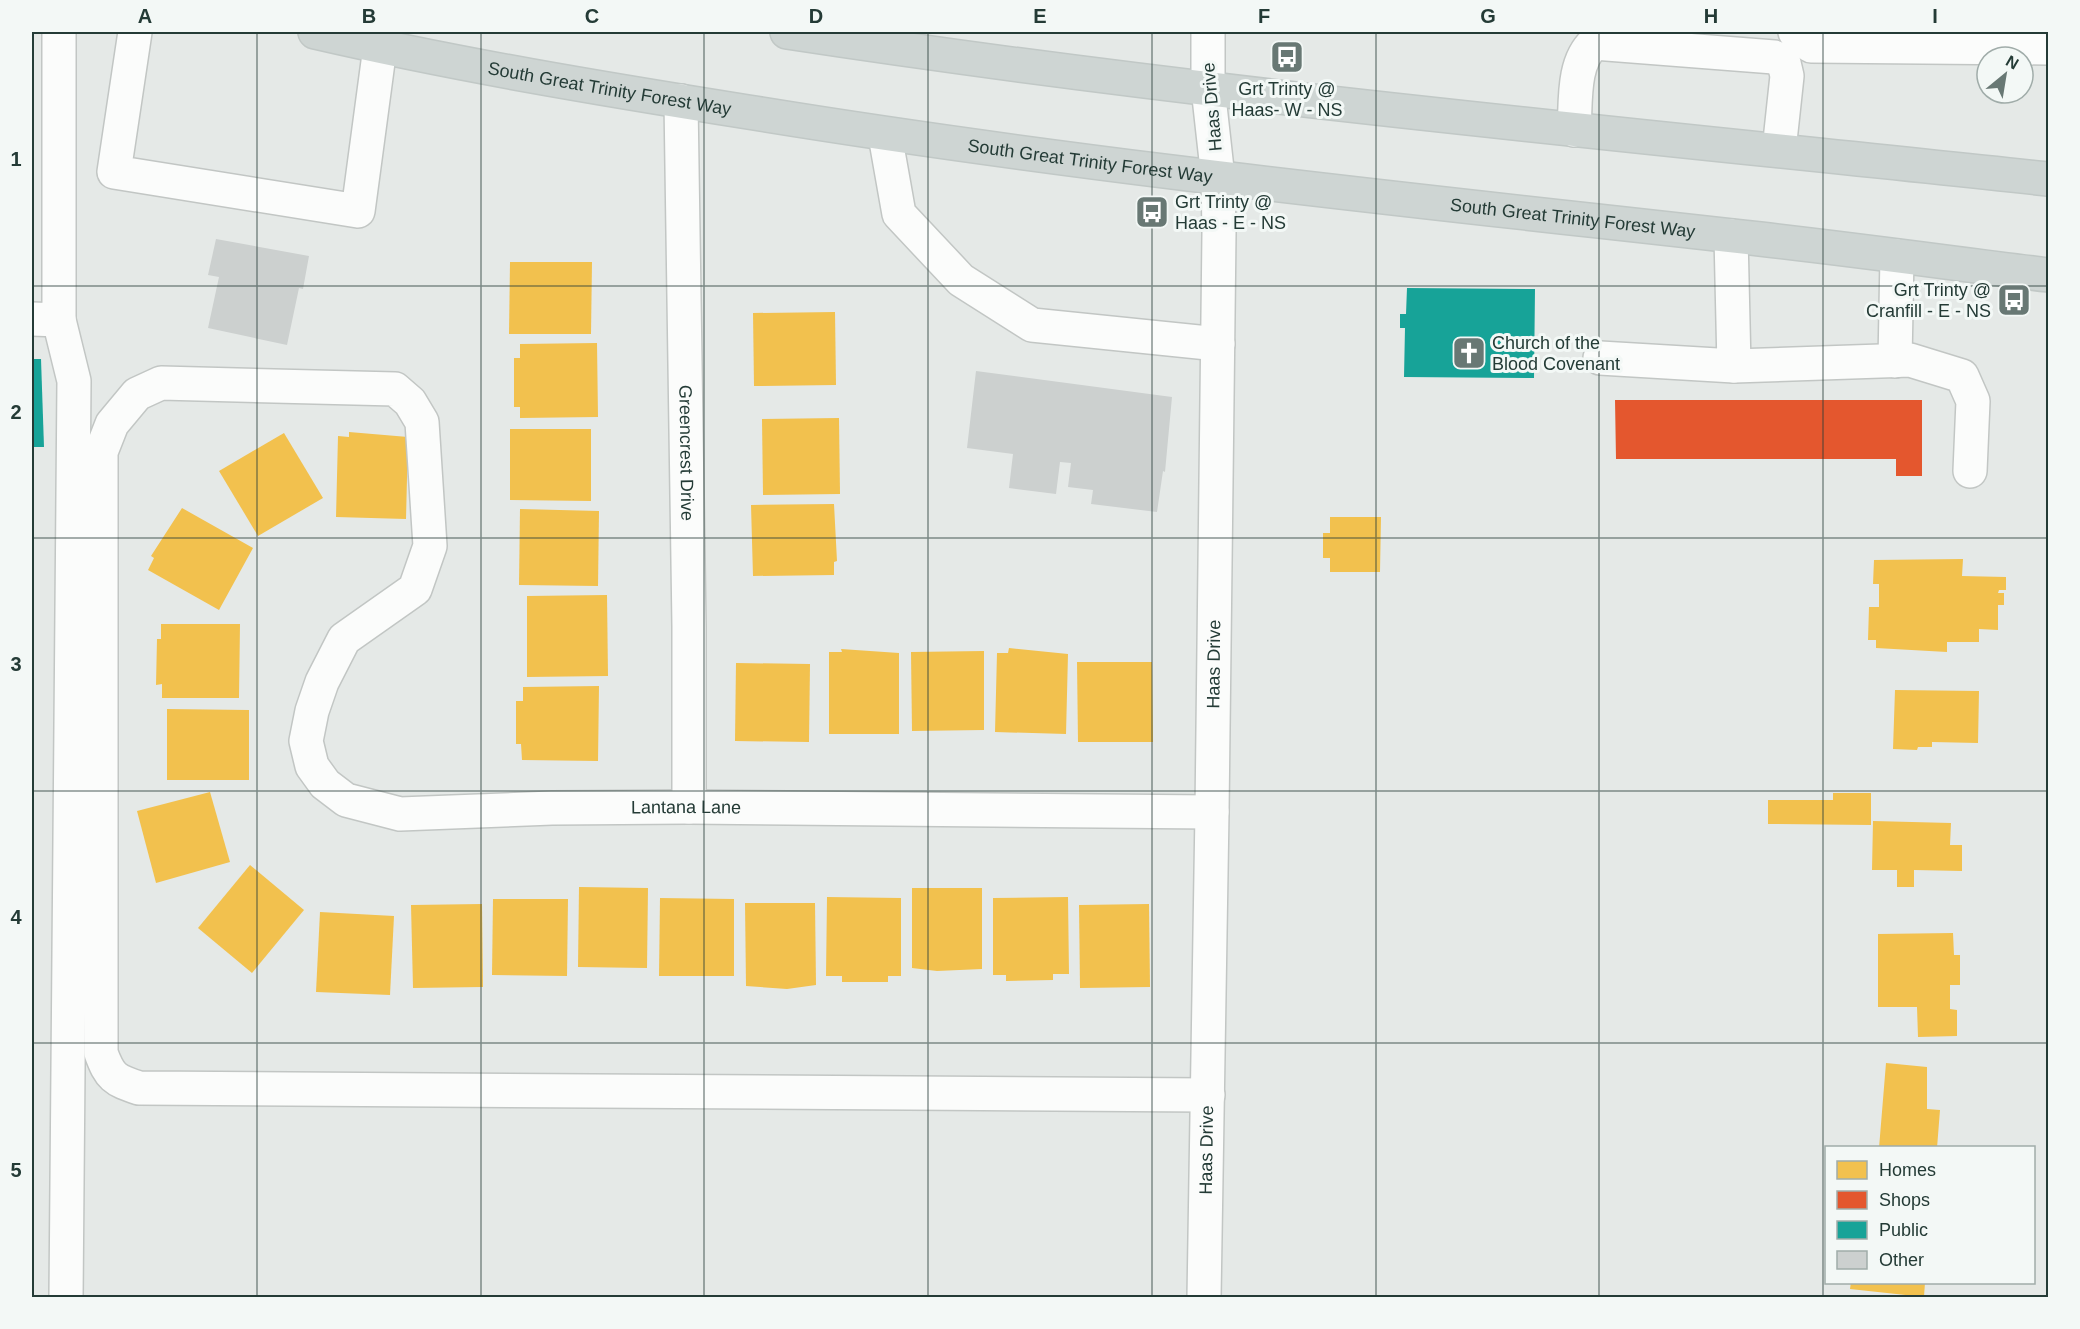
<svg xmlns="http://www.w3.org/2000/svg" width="2080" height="1329" font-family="Arial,sans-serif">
	<rect width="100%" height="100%" fill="#e5e9e7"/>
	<g fill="#f2c14e">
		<path d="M 510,262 L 592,262 L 591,334 L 509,334 Z"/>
		<path d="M 835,312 L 836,385 L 754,386 L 753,313 Z"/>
		<path d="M 597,343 L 598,417 L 520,418 L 520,407 L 514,407 L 514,358 L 520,358 L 520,344 Z"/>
		<path d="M 839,418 L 840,494 L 763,495 L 762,419 Z"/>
		<path d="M 510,429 L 591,429 L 591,501 L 510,500 Z"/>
		<path d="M 349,432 L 408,437 L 406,519 L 336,517 L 338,436 L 349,437 Z"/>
		<path d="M 284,433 L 323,498 L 258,536 L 219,471 Z"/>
		<path d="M 834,504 L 837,561 L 834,562 L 834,575 L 753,576 L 751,505 Z"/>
		<path d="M 182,508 L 253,548 L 219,610 L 148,570 L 154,558 L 151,556 Z"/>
		<path d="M 520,509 L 599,511 L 598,586 L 519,585 Z"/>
		<path d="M 1330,517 L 1381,517 L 1380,572 L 1330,572 L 1330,558 L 1323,558 L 1323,533 L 1330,533 Z"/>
		<path d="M 1963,559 L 1962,576 L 2006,577 L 2006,590 L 1999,590 L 1998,593 L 2004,593 L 2004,605 L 1998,605 L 1998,630 L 1979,629 L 1979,642 L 1947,642 L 1947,652 L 1876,648 L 1876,640 L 1868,640 L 1869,607 L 1879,607 L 1879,584 L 1873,584 L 1874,560 Z"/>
		<path d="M 607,595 L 608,676 L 527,677 L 527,596 Z"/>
		<path d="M 161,624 L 240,624 L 239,698 L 162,698 L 162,684 L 156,685 L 157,639 L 161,639 Z"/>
		<path d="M 1009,648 L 1068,654 L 1066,734 L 995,732 L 997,653 L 1008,653 Z"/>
		<path d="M 841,649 L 899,653 L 899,734 L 829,734 L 829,652 L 842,652 Z"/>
		<path d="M 984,651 L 984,730 L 912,731 L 911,652 Z"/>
		<path d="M 1077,662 L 1152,662 L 1153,742 L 1078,742 Z"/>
		<path d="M 736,663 L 810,664 L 809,742 L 735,741 Z"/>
		<path d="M 599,686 L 598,761 L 522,760 L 521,744 L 516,744 L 516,701 L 523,701 L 523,687 Z"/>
		<path d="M 1895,690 L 1979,691 L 1978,743 L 1932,742 L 1932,747 L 1918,747 L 1917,750 L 1893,749 Z"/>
		<path d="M 167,709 L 249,710 L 249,780 L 167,780 Z"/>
		<path d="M 210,792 L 230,862 L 156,883 L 137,811 Z"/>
		<path d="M 1833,793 L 1871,793 L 1871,825 L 1768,824 L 1768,800 L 1833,800 Z"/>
		<path d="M 1873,821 L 1951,823 L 1950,845 L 1962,845 L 1962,871 L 1914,870 L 1914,887 L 1897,887 L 1897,870 L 1872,870 Z"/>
		<path d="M 250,865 L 304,910 L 252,973 L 198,928 Z"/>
		<path d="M 579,887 L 648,888 L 647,968 L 578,967 Z"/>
		<path d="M 912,888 L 982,888 L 982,969 L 937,971 L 912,968 Z"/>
		<path d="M 827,897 L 901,898 L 901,976 L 888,976 L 888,982 L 842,982 L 842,976 L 826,976 Z"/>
		<path d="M 1068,897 L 1069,974 L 1053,974 L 1053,980 L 1006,981 L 1006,975 L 993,975 L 993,898 Z"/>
		<path d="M 660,898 L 734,899 L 734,976 L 659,976 Z"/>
		<path d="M 493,899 L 568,899 L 567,976 L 492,975 Z"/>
		<path d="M 745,903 L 815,903 L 816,985 L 787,989 L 746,986 Z"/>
		<path d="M 482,904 L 483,987 L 413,988 L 411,905 Z"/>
		<path d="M 1149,904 L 1150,987 L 1080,988 L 1079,905 Z"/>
		<path d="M 320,912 L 394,916 L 390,995 L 316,992 Z"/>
		<path d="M 1953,933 L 1954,955 L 1960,955 L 1960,985 L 1950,985 L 1950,1009 L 1957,1010 L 1957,1036 L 1918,1037 L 1917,1007 L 1878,1007 L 1878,934 Z"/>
		<path d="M 1886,1063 L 1927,1067 L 1927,1109 L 1940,1110 L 1937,1148 L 1879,1148 Z"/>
		<path d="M 1851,1282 L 1925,1282 L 1924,1297 L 1850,1289 Z"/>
	</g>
	<path fill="#e4572e" d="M 1615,400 L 1922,400 L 1922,476 L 1896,476 L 1896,459 L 1616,459 Z"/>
	<g fill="#17a398">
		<path d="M 1407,288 L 1535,289 L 1534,378 L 1404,377 L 1405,328 L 1400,328 L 1400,314 L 1406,314 Z"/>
		<path d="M 32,359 L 41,359 L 44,447 L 32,447 Z"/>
	</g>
	<g fill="#ccd0cf">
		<path d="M 216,239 L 309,256 L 303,289 L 299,288 L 287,345 L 208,328 L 219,277 L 208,275 Z"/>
		<path d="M 976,371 L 1172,397 L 1165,472 L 1163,471 L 1157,512 L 1091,504 L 1093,490 L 1068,487 L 1071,463 L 1060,462 L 1056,494 L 1009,488 L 1013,454 L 967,448 Z"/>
	</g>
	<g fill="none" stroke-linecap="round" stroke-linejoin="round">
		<defs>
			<g id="minor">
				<path d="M 135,32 L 114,172 L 358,211 L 380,47"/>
				<path d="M 1795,32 L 1798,37 L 1811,46 L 2048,48"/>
				<path id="s1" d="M 681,101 L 689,627 L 689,807"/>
				<path d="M 1574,130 C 1576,103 1572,63 1594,43 L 1774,57 L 1784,63 L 1787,76 L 1779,150"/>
				<path d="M 885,135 L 899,214 L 961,280 L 1032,325 L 1218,344"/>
				<path d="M 32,319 L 59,320 L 59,32"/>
				<path d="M 59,320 L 74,381 L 66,1298"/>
				<path d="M 1600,358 L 1734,366 L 1731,236"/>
				<path d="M 1895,361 L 1897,256"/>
				<path d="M 1734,366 L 1910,360 L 1962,376 L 1973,401 L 1970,471"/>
				<path id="s2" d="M 1208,1095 L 139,1088 C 114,1080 110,1077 101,1053 L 101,452 L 112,424 L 137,394 L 161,383 L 395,389 L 410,402 L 422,422 L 430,546 L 415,589 L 344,639 L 322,682 L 312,711 L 306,741 L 312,766 L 325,784 L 346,800 L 400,814 L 552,808 L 689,807 L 1212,812"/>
				<path id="s3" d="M 1204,1298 L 1212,812 L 1219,233 L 1218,178 L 1208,88 L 1208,32"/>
			</g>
			<g id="major">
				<path id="s4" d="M 315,32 C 458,65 603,89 748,112 C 1084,167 1422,201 1760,239 C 1857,250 1952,263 2048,275"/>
				<path d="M 787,32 C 1206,96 1628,134 2048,179"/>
			</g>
		</defs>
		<use href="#minor" stroke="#c2c6c4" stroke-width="36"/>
		<use href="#major" stroke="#c1c8c6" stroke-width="36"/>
		<use href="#minor" stroke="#fbfcfb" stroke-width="33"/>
		<use href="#major" stroke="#ced5d3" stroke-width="33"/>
	</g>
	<path fill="none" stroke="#243b36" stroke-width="1.5" stroke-opacity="0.55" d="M 257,32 L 257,1298M 481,32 L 481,1298M 704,32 L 704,1298M 928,32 L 928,1298M 1152,32 L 1152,1298M 1376,32 L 1376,1298M 1599,32 L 1599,1298M 1823,32 L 1823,1298M 32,286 L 2048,286M 32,538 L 2048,538M 32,791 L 2048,791M 32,1043 L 2048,1043"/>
	<defs>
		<symbol id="bus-square" viewBox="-11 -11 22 22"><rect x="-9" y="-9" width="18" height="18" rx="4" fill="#687874" stroke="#f3f8f6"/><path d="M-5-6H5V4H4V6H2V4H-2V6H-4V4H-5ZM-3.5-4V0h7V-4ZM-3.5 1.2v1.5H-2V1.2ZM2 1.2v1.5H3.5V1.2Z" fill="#fff"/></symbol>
		<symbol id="church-square" viewBox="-11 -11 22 22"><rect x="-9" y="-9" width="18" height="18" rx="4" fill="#687874" stroke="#f3f8f6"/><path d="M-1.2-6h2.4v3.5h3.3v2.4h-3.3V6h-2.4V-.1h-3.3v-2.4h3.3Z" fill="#fff"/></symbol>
	</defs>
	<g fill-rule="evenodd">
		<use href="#bus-square" x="1268" y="38" width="38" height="38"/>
		<use href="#bus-square" x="1133" y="193" width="38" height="38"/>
		<use href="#bus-square" x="1995" y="281" width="38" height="38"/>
		<use href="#church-square" x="1450" y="334" width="38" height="38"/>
	</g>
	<g text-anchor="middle" stroke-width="6" stroke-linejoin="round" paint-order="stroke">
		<g font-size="18" fill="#243b36" stroke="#f3f8f6">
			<text dy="6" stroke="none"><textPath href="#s4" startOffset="300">South Great Trinity Forest Way</textPath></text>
			<text transform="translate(1212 107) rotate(-95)" y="6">Haas Drive</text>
			<text dy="6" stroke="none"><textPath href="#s4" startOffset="786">South Great Trinity Forest Way</textPath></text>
			<text dy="6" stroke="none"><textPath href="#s4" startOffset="1272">South Great Trinity Forest Way</textPath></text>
			<text dy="6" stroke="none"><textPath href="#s1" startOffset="352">Greencrest Drive</textPath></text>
			<text dy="6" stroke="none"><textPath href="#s3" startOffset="634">Haas Drive</textPath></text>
			<text dy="6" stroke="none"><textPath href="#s2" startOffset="2880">Lantana Lane</textPath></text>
			<text dy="6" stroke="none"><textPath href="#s3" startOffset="148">Haas Drive</textPath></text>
		</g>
		<g font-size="18" fill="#243b36" stroke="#f3f8f6" text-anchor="start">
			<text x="1287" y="95" text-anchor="middle">Grt Trinty @<tspan x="1287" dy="21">Haas- W - NS</tspan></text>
			<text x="1175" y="208">Grt Trinty @<tspan x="1175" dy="21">Haas - E - NS</tspan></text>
			<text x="1991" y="296" text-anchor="end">Grt Trinty @<tspan x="1991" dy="21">Cranfill - E - NS</tspan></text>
			<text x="1492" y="349">Church of the<tspan x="1492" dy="21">Blood Covenant</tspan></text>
		</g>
	</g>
	<rect width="2080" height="1329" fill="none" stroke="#f3f8f6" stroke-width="66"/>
	<rect x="1825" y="1146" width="210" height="138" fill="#f3f8f6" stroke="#a0aca9" stroke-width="1.5"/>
	<rect x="1837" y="1161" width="30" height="18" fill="#f2c14e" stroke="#a0aca9" stroke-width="1.5"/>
	<text x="1879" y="1176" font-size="18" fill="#243b36">Homes</text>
	<rect x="1837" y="1191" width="30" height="18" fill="#e4572e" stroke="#a0aca9" stroke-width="1.5"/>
	<text x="1879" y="1206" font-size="18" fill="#243b36">Shops</text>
	<rect x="1837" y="1221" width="30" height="18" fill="#17a398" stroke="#a0aca9" stroke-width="1.5"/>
	<text x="1879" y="1236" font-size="18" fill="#243b36">Public</text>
	<rect x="1837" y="1251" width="30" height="18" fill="#ccd0cf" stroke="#a0aca9" stroke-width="1.5"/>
	<text x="1879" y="1266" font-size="18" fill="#243b36">Other</text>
	<g transform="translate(2005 75) rotate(30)"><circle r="28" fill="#f3f8f6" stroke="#a0aca9" stroke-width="1.5"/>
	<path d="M0-4.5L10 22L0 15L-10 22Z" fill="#687874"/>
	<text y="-9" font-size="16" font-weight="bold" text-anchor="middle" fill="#243b36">N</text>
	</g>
	<rect x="33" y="33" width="2014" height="1263" fill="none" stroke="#243b36" stroke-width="2"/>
	<g font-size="20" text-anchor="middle" font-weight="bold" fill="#243b36">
		<text x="145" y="23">A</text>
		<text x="369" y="23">B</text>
		<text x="592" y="23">C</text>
		<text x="816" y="23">D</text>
		<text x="1040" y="23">E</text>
		<text x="1264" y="23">F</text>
		<text x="1488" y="23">G</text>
		<text x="1711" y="23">H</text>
		<text x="1935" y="23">I</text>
		<text x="16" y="166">1</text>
		<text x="16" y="419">2</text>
		<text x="16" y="671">3</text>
		<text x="16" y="924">4</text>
		<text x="16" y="1177">5</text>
	</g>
</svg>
